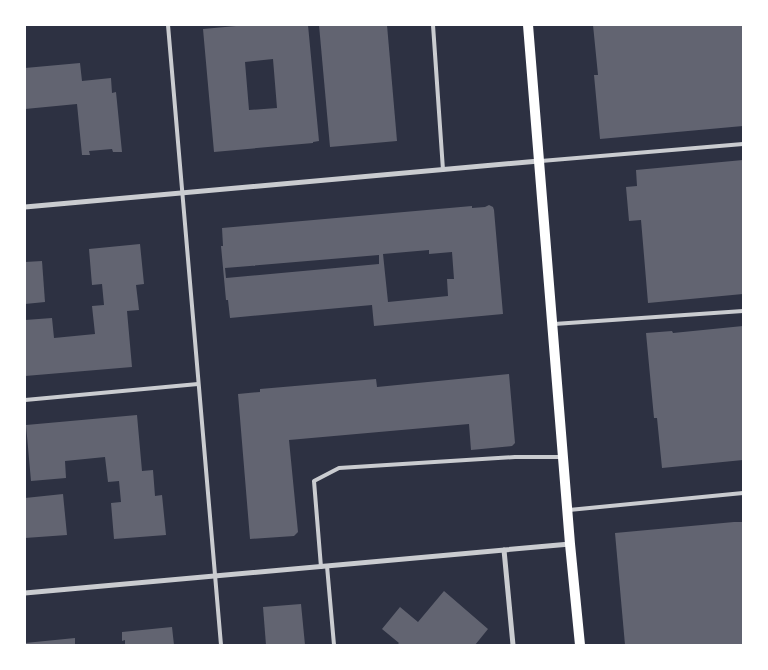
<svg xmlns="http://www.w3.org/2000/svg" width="768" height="670" font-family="'Titillium Web',sans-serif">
	<rect width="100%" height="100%" fill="#2d3142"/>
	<g fill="#626471" fill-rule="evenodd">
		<path d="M 247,25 L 308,25 L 319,141 L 313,142 L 313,143 L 214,152 L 203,29 ZM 273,59 L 277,108 L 249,110 L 245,62 Z"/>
		<path d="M 319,25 L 387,25 L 397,141 L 330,147 Z"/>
		<path d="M 593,25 L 743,25 L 743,126 L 600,139 L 594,75 L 598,75 Z"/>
		<path d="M 80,63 L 82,81 L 111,78 L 112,93 L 116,92 L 122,152 L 113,152 L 112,149 L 89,151 L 90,155 L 82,155 L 77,104 L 25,109 L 25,68 Z"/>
		<path d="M 743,160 L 743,294 L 648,303 L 641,220 L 629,221 L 626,187 L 637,186 L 636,170 Z"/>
		<path d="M 489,205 L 493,207 L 494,210 L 503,314 L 374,326 L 372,305 L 230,318 L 228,300 L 226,300 L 221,246 L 223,246 L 222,228 L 472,206 L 472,208 L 485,207 ZM 429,250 L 429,254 L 452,252 L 454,279 L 447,279 L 448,296 L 388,302 L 383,254 ZM 379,255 L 379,264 L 226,278 L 225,268 Z"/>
		<path d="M 140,244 L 144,284 L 136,285 L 139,310 L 127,311 L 132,367 L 25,376 L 25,320 L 52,318 L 54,338 L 95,334 L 92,306 L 104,305 L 102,284 L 92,285 L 89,249 Z"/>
		<path d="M 42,261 L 45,302 L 25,304 L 25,262 Z"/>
		<path d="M 743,326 L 743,460 L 662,468 L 657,418 L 654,418 L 646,333 L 672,331 L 673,333 Z"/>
		<path d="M 509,374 L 515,443 L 512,446 L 471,450 L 469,424 L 289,440 L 298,532 L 294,536 L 250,539 L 238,394 L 260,392 L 260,389 L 376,379 L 377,387 Z"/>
		<path d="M 137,415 L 142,471 L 153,470 L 155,496 L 162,495 L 166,535 L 114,539 L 111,503 L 121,502 L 119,481 L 108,482 L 105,457 L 65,461 L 66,478 L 31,481 L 26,425 Z"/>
		<path d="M 63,494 L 67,535 L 25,538 L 25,498 Z"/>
		<path d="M 734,522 L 743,522 L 743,645 L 625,645 L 615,533 Z"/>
		<path d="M 444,591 L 488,629 L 475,645 L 397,645 L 399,643 L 382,629 L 400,607 L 418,622 Z"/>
		<path d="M 301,604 L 305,645 L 266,645 L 263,607 Z"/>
		<path d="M 172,627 L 174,645 L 125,645 L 125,640 L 122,641 L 122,632 Z"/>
		<path d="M 75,638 L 75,645 L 25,645 L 25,643 Z"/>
	</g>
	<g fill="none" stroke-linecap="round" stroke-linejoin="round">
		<g stroke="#caccd0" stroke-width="4">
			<path d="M 168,25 L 221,645"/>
			<path d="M 433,25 L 443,170"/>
			<path d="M 541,161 L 743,144"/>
			<path d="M 554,324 L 743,311"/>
			<path d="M 25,400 L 198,384"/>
			<path d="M 569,510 L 743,493"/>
			<path d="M 327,566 L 334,645"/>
			<path d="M 321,567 L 314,481 L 339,468 L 515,457 L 562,457"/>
		</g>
		<g stroke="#caccd0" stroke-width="5">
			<path d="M 25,207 L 539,161"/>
			<path d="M 504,550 L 513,645"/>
			<path d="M 25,593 L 570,544"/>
		</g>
		<path stroke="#fff" stroke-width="10" d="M 528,25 L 570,544 L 580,645"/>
	</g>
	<rect width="768" height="670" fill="none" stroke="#ffffff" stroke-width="52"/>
</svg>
